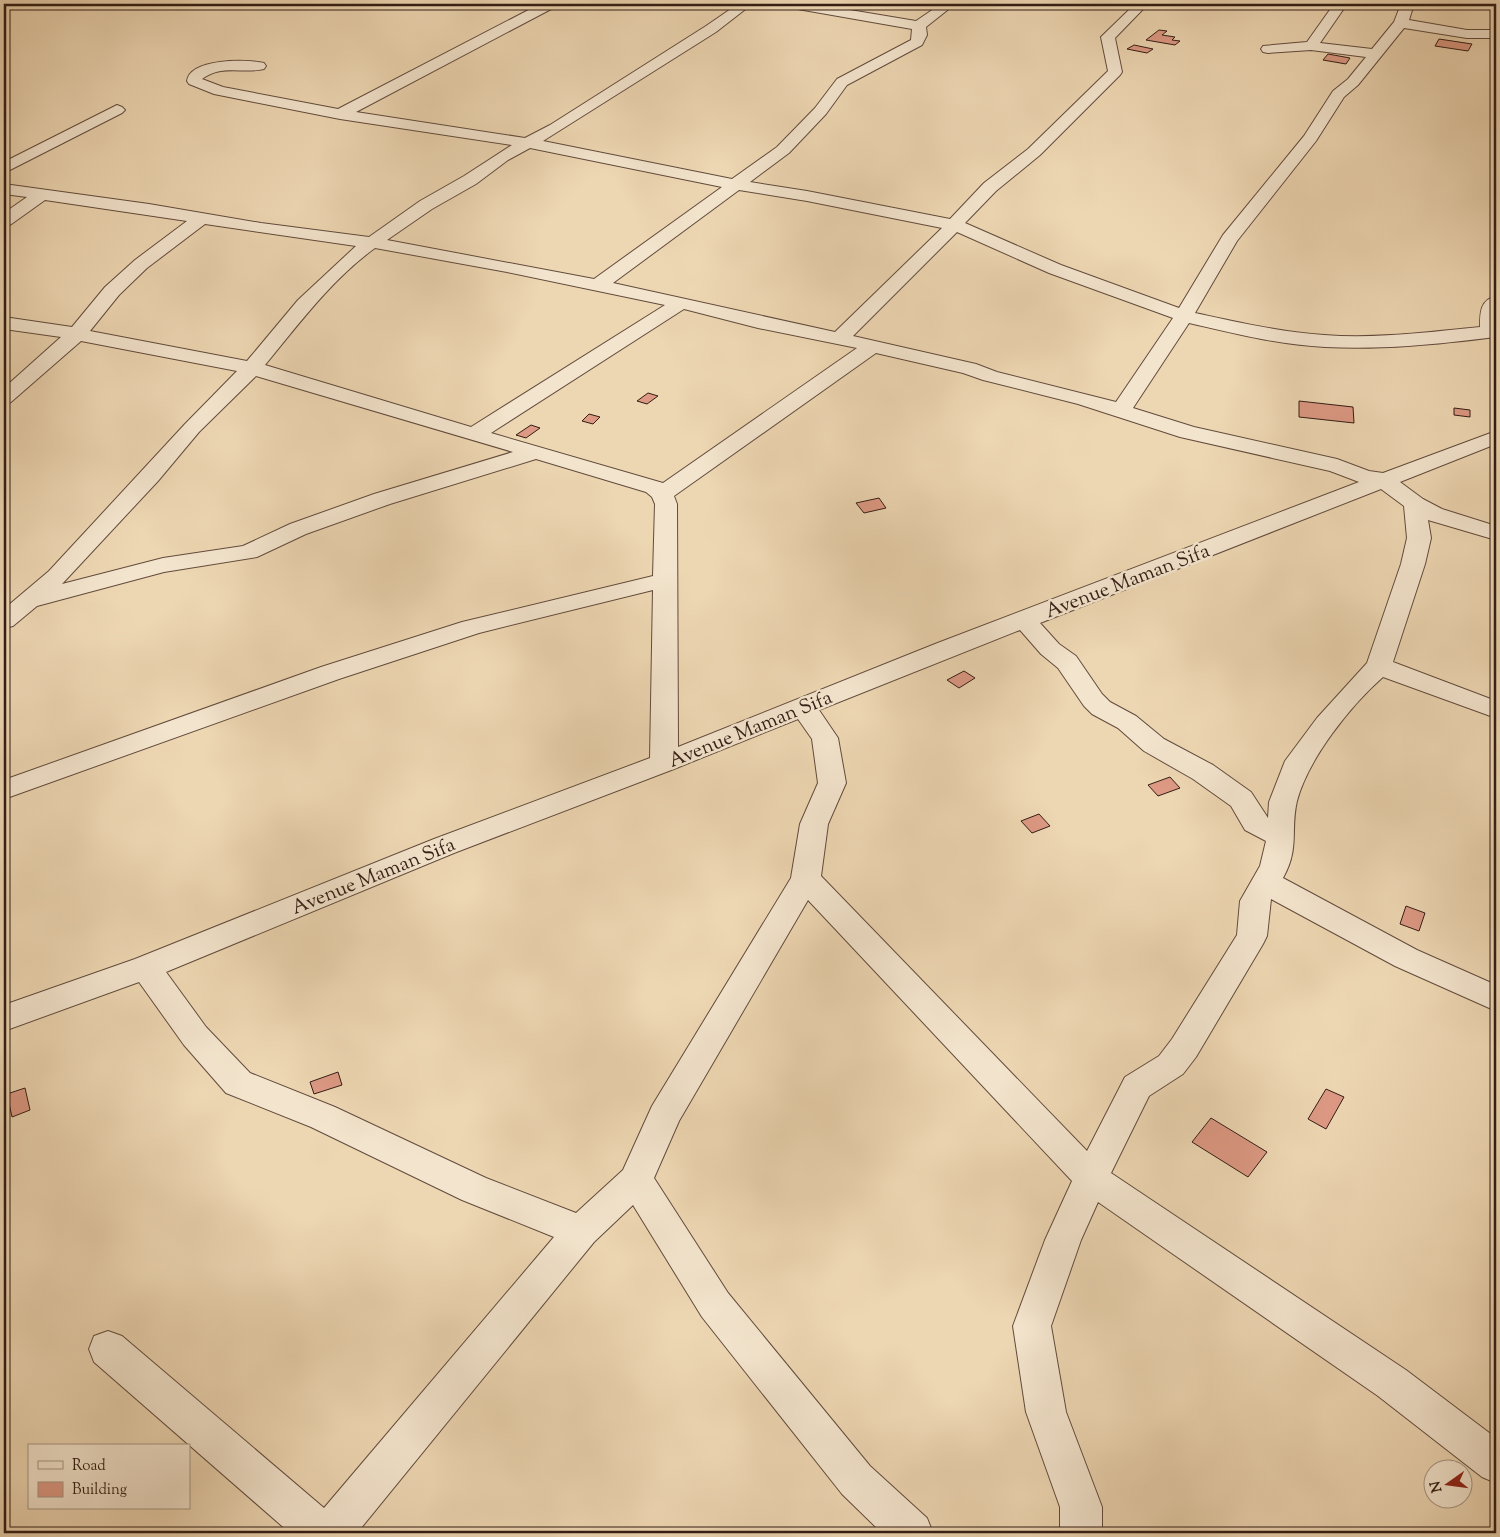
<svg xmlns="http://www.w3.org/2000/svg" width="1500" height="1537" font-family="'Sorts Mill Goudy',serif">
	<rect width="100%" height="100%" fill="#edd6b2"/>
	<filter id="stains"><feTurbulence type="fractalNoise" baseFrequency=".004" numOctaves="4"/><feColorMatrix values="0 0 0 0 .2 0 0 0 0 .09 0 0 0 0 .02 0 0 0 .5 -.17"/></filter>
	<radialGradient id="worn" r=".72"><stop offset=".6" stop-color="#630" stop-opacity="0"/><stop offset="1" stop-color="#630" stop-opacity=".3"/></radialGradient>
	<g fill="#dd9984" stroke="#331d14">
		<path d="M 1159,30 L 1167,31 L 1162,35 L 1175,37 L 1172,40 L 1180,41 L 1175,45 L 1146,40 Z"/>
		<path d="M 1439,39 L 1472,44 L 1468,51 L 1435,46 Z"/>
		<path d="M 1134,45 L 1153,49 L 1147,53 L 1127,49 Z"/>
		<path d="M 1328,54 L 1350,58 L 1346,64 L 1323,60 Z"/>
		<path d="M 648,393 L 658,396 L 647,404 L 637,401 Z"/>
		<path d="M 1299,401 L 1353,407 L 1354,423 L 1299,417 Z"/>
		<path d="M 1454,408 L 1470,410 L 1470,417 L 1454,415 Z"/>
		<path d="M 589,414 L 600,417 L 593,424 L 582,421 Z"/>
		<path d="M 531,425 L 540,428 L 526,438 L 516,435 Z"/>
		<path d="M 879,498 L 886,508 L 864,513 L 856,503 Z"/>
		<path d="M 964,671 L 975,678 L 959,688 L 947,680 Z"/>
		<path d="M 1170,777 L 1180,788 L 1158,796 L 1148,785 Z"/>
		<path d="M 1039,814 L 1050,826 L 1032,833 L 1021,821 Z"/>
		<path d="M 1406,906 L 1425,913 L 1419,931 L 1400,924 Z"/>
		<path d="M 338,1072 L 342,1085 L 314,1094 L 310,1082 Z"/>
		<path d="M 25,1088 L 30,1110 L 12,1117 L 7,1094 Z"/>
		<path d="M 1326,1089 L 1344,1097 L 1326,1129 L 1308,1119 Z"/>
		<path d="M 1211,1118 L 1267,1152 L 1248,1177 L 1192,1142 Z"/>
	</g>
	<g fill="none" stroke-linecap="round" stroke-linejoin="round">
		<defs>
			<g id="minor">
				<path d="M 540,4 L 557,4 L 555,7 L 356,112 L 525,138 L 550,125 L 706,26 L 738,4 L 752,4 L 716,32 L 543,141 L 732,179 L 777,147 L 815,108 L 837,79 L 911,40 L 912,29 L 792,8 L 787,7 L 786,4 L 814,4 L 916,21 L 941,4 L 955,4 L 926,27 L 927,35 L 922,45 L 847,85 L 826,114 L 789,153 L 750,182 L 807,191 L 950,219 L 984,183 L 1028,149 L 1108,71 L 1101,37 L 1135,4 L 1148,4 L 1115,38 L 1122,72 L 1120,75 L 1040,155 L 996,191 L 965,223 L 1061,265 L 1179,308 L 1223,235 L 1304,136 L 1333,91 L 1348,79 L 1366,57 L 1311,50 L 1268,53 L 1263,52 L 1261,49 L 1263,46 L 1307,42 L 1334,4 L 1347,4 L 1320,43 L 1372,49 L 1394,22 L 1401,4 L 1414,4 L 1409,20 L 1467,30 L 1496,30 L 1496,38 L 1467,38 L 1404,28 L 1358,85 L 1344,97 L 1316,141 L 1237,241 L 1195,313 C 1237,322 1280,332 1324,335 C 1376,339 1429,332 1480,327 C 1480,313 1480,300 1496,296 L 1496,337 C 1440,344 1382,350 1325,347 C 1279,345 1233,333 1189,323 L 1133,408 L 1194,427 L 1337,459 L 1369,471 L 1383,473 L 1496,431 L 1496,444 L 1400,482 L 1423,499 L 1442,509 L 1496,526 L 1496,540 L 1428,520 L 1431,538 L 1425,564 L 1393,662 L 1496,701 L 1496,718 L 1383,677 C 1351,705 1308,759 1297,801 C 1290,830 1300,848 1283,878 L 1417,950 L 1496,985 L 1496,1011 L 1395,966 L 1271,899 L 1267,936 L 1263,944 L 1196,1057 L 1183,1074 L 1149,1096 L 1111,1173 L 1406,1370 L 1496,1438 L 1496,1483 L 1482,1477 L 1378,1396 L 1098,1202 L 1081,1240 L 1051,1326 L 1066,1412 L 1102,1507 L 1102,1533 L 1060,1533 L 1060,1507 L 1026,1412 L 1013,1326 L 1045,1240 L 1072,1181 L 808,900 L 679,1121 L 654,1178 L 728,1293 L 870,1466 L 927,1518 L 933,1533 L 882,1533 L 842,1494 L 702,1317 L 633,1205 L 594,1242 L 357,1533 L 290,1533 L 94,1362 L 89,1349 L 94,1336 L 108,1331 L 122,1336 L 324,1508 L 554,1237 L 462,1200 L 311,1127 L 226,1093 L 184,1045 L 139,982 L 4,1031 L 4,1005 L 135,959 L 434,839 L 650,758 L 653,590 L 479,633 L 339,679 L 4,799 L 4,780 L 321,667 L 462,622 L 653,576 L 655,504 L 652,497 L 646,492 L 536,459 L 390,504 L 306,534 L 257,557 L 164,572 L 37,606 L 13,626 L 4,628 L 4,609 L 49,571 L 185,424 L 237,371 L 81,341 L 11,402 L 4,404 L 4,388 L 61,337 L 4,329 L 4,317 L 72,327 L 105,287 L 135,260 L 187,221 L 45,200 L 10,225 L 4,226 L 4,213 L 27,197 L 4,194 L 4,184 L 149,204 L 261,223 L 369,237 L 420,201 L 464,176 L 512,145 L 340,119 L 254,102 L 214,94 L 189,84 L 187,81 C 190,58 247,59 264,63 L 266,66 L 264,69 C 242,74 222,64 202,79 L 223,87 L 338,109 ZM 530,148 L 722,187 L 594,279 L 387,240 L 432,209 L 476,184 L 508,160 ZM 739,190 L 807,201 L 942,228 L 835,332 L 613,283 ZM 205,224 L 356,246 L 298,300 L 247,361 L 90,331 L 119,295 L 147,268 ZM 957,232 L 1049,273 L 1173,318 L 1116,402 L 997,372 L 976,364 L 853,336 ZM 375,248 L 507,272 L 665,305 L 471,427 L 265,365 C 298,325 332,279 375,248 ZM 684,309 L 758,328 L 857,348 L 663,483 L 491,433 ZM 876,353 L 963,373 L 983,380 L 1078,404 L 1180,437 L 1330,471 L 1359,482 L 935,644 L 678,747 L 677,504 L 674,496 ZM 256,376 L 513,452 L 374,494 L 290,524 L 243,546 L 163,558 L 62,584 L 158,481 L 199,432 ZM 1381,489 L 1404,506 L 1407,538 L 1401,564 L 1367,663 L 1317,718 L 1285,761 L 1269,802 L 1268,818 L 1251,792 L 1213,765 L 1164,739 L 1136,716 L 1110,702 L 1102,694 L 1076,656 L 1059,644 L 1040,623 ZM 1020,630 L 1041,654 L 1058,668 L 1084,706 L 1092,714 L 1118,728 L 1144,751 L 1193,779 L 1231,806 L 1245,830 L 1266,841 L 1260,866 L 1240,901 L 1237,935 L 1172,1039 L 1159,1056 L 1125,1077 L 1087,1151 L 821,876 L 828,824 L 846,783 L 838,738 L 819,710 ZM 798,719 L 812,739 L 818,783 L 800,824 L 791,878 L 652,1106 L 623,1170 L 576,1213 L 486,1178 L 335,1107 L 250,1073 L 206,1027 L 166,972 L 454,853 L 674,769 Z"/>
				<path d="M 117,105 L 122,107 L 125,110 L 122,113 L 4,173 L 4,162 Z"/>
			</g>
		</defs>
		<use href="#minor" stroke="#624b3c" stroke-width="2"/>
		<use href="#minor" fill="#f3e4cd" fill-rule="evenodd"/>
	</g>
	<g text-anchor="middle" stroke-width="5" stroke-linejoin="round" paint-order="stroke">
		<g font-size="20" fill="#331d14" stroke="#f3e4cd">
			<text transform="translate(1127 580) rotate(-21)" y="7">Avenue Maman Sifa</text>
			<text transform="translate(750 728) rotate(-22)" y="7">Avenue Maman Sifa</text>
			<text transform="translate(373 875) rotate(-22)" y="7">Avenue Maman Sifa</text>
		</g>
	</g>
	<rect width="1500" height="1537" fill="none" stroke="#edd6b2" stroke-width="20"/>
	<rect x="5" y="5" width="1490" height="1527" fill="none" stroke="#331d14" stroke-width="2.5"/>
	<rect x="10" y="10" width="1480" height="1517" fill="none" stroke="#331d14"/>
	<rect x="28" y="1444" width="162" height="65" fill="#f3e4cd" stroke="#a69483"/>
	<rect x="38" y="1461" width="25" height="8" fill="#f3e4cd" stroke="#a69483"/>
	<text x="72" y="1470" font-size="15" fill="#331d14">Road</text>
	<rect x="38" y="1482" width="25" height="15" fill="#dd9984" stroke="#a69483"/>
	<text x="72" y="1494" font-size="15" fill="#331d14">Building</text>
	<g transform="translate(1448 1484) rotate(256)"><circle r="24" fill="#f3e4cd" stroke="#a69483"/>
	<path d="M0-4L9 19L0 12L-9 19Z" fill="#8f2418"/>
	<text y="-8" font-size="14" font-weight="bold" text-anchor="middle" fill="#331d14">N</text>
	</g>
	<rect width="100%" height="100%" filter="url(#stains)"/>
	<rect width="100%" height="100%" fill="url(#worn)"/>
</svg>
